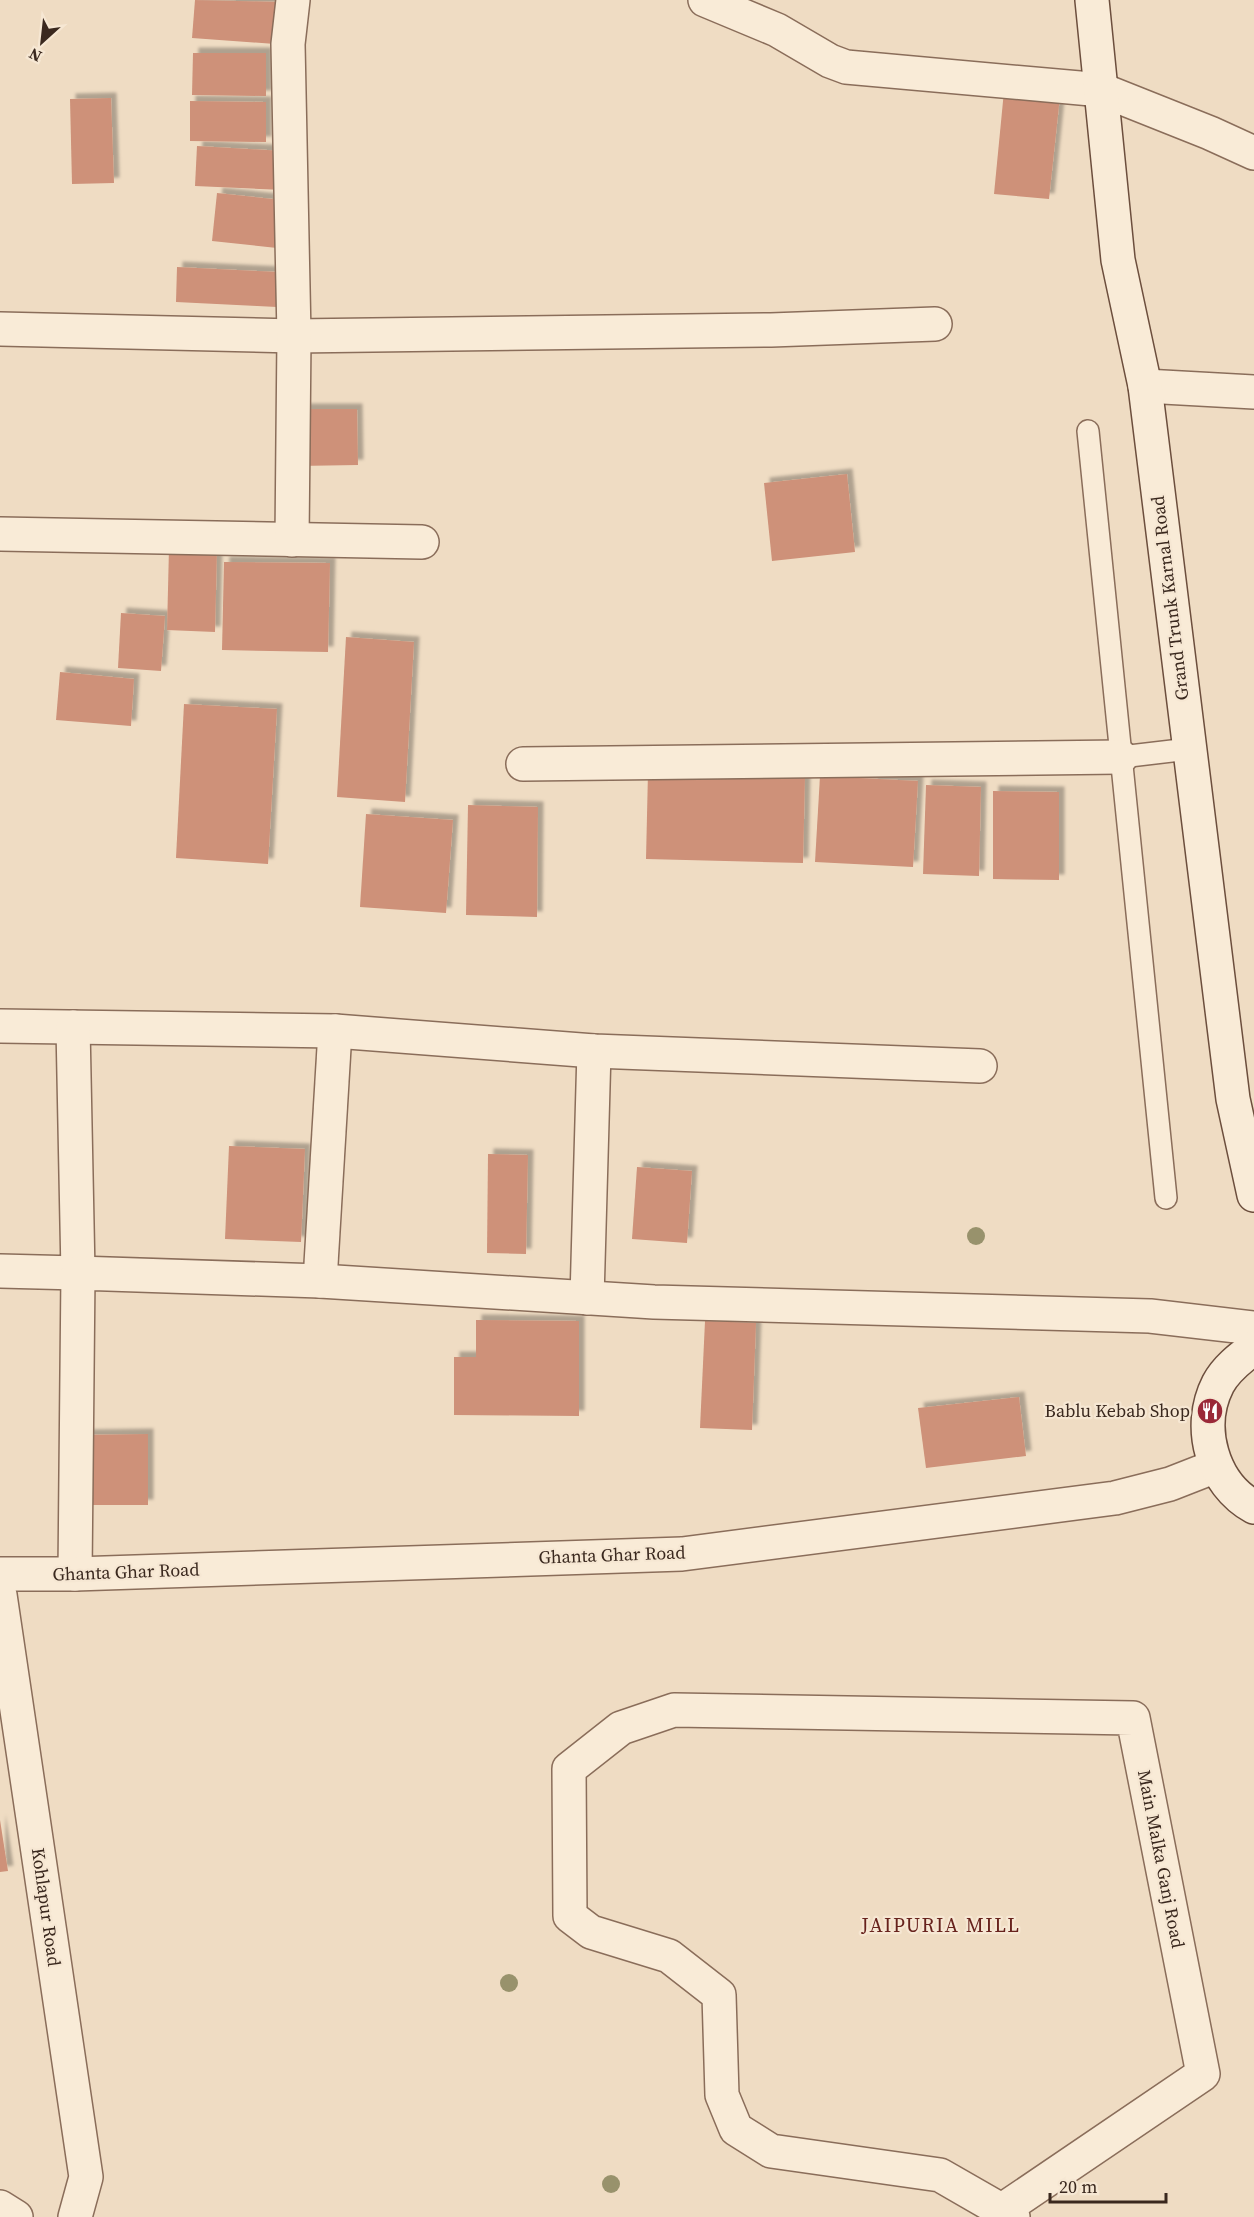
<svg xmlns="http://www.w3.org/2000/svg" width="1254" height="2217" font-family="'Source Serif 4',serif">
	<defs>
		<filter id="shadow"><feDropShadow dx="5.5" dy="-5.5" stdDeviation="1.5" flood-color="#0004"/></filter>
	</defs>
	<rect width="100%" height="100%" fill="#efdcc3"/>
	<g fill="#ce9179" filter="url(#shadow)">
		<path d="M 195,0 L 279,2 L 275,44 L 192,38 Z"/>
		<path d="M 193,53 L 266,53 L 266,96 L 192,95 Z"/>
		<path d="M 1004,91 L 1060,96 L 1049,199 L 994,194 Z"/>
		<path d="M 111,98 L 114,183 L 72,184 L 70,99 Z"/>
		<path d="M 190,101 L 266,102 L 266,142 L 190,141 Z"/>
		<path d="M 197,146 L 284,151 L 283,190 L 195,186 Z"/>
		<path d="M 217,193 L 282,200 L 277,248 L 212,241 Z"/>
		<path d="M 177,267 L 278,272 L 277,307 L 176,302 Z"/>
		<path d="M 296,409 L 357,409 L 358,465 L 297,466 Z"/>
		<path d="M 847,474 L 855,552 L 772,561 L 764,483 Z"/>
		<path d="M 169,548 L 217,549 L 215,632 L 167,630 Z"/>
		<path d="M 224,562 L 330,563 L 328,652 L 222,650 Z"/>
		<path d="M 121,613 L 165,616 L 161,671 L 118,668 Z"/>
		<path d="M 346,637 L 414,642 L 405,802 L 337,797 Z"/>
		<path d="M 60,672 L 134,679 L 131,726 L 56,720 Z"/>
		<path d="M 184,704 L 277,709 L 268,864 L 176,858 Z"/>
		<path d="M 648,772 L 805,776 L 803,863 L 646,859 Z"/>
		<path d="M 820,776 L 918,781 L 913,867 L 815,862 Z"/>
		<path d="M 926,785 L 981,787 L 979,876 L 923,874 Z"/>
		<path d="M 993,791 L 1059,792 L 1059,880 L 993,879 Z"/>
		<path d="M 468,805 L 538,807 L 537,917 L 466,915 Z"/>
		<path d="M 366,814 L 453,820 L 446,913 L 360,907 Z"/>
		<path d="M 229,1146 L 305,1149 L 301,1242 L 225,1239 Z"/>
		<path d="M 488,1154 L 528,1155 L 526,1254 L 487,1253 Z"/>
		<path d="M 637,1167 L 692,1171 L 687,1243 L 632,1239 Z"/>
		<path d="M 476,1320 L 579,1321 L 579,1416 L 454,1415 L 454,1357 L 476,1357 Z"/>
		<path d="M 705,1321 L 756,1323 L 752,1430 L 700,1428 Z"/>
		<path d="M 1019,1397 L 1026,1456 L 926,1468 L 918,1408 Z"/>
		<path d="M 148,1434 L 148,1505 L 82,1505 L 81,1435 Z"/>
		<path d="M 0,1820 L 8,1871 L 0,1872 Z"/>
	</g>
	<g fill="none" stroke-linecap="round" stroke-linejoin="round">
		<defs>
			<g id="service">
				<path d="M 1088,431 L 1166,1198"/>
				<path d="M 1121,757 L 1189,749"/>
			</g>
			<g id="minor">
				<path d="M 705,0 L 777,30 L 830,61 L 846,67 L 1102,90 L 1210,133 L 1254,153"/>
				<path d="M 0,329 L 294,336 L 771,330 L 935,324"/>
				<path d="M 1145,386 L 1254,392"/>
				<path d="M 0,534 L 422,542"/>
				<path d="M 292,540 L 294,336 L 288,44 L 293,0"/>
				<path d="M 523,764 L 1121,757"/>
				<path d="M 0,1026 L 335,1031 L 594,1051 L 980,1066"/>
				<path d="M 0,1271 L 78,1273 L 73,1027"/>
				<path d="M 320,1281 L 335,1031"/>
				<path d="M 587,1298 L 594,1051"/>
				<path d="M 75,1574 L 78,1273 L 320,1281 L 654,1302 L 1150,1316 L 1254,1328"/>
				<path d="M 0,1595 L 86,2177 L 75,2217"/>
				<path d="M 0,2207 L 16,2217"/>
				<path d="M 1001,2211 L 1203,2074 L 1133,1718 L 674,1710 L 621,1728 L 569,1769 L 570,1916 L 591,1932 L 669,1956 L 719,1995 L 722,2095 L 736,2129 L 771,2151 L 940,2175 L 1013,2217"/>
			</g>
			<path id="tertiary" d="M 0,1574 L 75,1574 L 682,1554 L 1115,1498 L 1170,1484 L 1216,1466"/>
			<g id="secondary">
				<path d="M 1092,0 L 1118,260 L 1145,386 L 1233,1099 L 1254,1195"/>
				<path d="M 1254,1348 C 1240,1358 1226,1369 1218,1384 C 1196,1427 1212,1484 1254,1507"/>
			</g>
		</defs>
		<use href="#service" stroke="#8a6d5a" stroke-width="24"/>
		<use href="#minor" stroke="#8a6d5a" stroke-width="36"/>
		<use href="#tertiary" stroke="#8a6d5a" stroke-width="36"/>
		<use href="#secondary" stroke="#6c4e3d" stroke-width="36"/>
		<use href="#service" stroke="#f9ebd7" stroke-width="21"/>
		<use href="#minor" stroke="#f9ebd7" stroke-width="33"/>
		<use href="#tertiary" stroke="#f9ebd7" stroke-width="33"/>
		<use href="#secondary" stroke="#f9ebd7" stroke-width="33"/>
	</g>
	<g fill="#98926c">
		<circle cx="976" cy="1236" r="9"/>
		<circle cx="509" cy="1983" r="9"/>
		<circle cx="611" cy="2184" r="9"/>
	</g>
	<defs>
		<symbol id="restaurant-disc" viewBox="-11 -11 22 22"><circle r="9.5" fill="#9a2838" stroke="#f6e7d3"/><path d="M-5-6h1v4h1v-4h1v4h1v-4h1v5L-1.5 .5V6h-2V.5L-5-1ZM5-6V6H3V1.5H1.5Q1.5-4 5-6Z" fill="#fff"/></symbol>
	</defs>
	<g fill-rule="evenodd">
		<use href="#restaurant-disc" x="1195" y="1396" width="30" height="30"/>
	</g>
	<g text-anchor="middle" stroke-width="4.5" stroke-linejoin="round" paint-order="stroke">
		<g font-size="18" fill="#3a281e" stroke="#f6e7d3">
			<text transform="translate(1170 598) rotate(-97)" y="6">Grand Trunk Karnal Road</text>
			<text transform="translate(612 1555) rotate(-2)" y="6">Ghanta Ghar Road</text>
			<text transform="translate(126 1572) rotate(-2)" y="6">Ghanta Ghar Road</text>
			<text transform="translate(1161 1859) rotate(79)" y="6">Main Malka Ganj Road</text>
			<text transform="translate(46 1907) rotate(82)" y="6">Kohlapur Road</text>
		</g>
		<g font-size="18" fill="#3a281e" stroke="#f6e7d3" text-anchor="end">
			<text x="1190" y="1417">Bablu Kebab Shop</text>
		</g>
		<g font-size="20" letter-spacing="1.5" fill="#67221c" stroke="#f6e7d3">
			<text x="941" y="1932">JAIPURIA MILL</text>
		</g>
	</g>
	<g transform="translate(42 42) rotate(207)" stroke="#f6e7d3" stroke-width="4.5" paint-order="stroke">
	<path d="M0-4.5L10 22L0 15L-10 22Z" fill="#3a281e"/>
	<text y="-9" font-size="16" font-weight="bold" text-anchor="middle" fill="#3a281e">N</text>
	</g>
	<path d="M1050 2193v9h116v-9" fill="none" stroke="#3a281e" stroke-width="3"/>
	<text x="1059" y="2193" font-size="18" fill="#3a281e" stroke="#f6e7d3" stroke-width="4.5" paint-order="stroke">20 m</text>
</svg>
